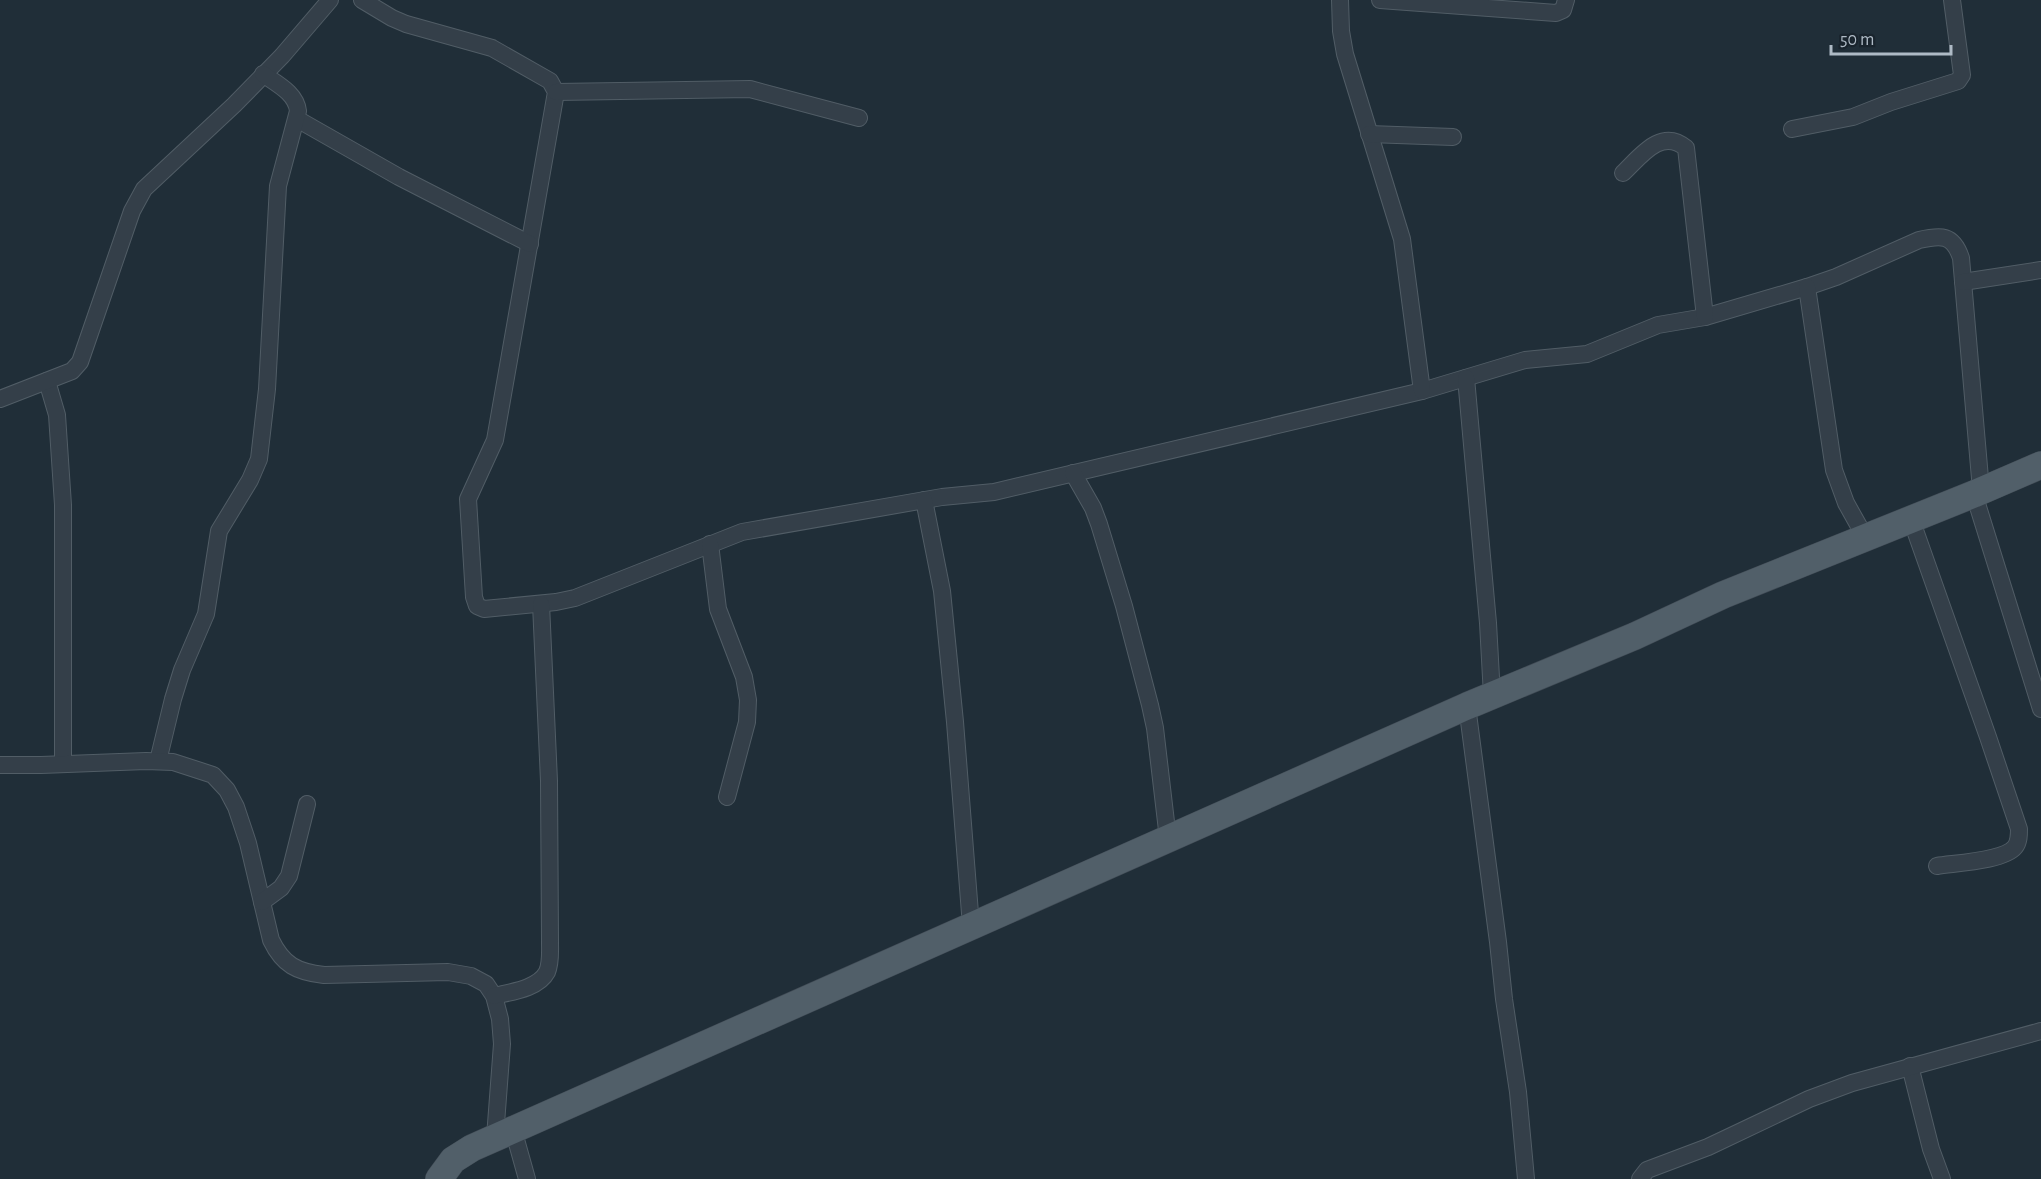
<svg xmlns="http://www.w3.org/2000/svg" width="2041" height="1179" font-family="'Alegreya Sans',sans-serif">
	<rect width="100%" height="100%" fill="#202e38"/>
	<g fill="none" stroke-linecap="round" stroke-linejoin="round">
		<defs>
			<g id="street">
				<path d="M 362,0 L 392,18 L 406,24 L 492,48 L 550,81 L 556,92 L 495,440 L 468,499 L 474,597 L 477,606 L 484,609 L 556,602 L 575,598 L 742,532 L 942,497 L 994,492 L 1422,391 L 1525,360 L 1587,354 L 1658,325 L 1705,317 L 1807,287 L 1836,277 L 1919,240 C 1941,235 1953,234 1961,258 L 1981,490"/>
				<path d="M 1340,0 L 1341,31 L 1345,54 L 1402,239 L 1422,391"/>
				<path d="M 1380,0 L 1556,13 L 1563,10 L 1566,0"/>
				<path d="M 556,92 L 750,89 L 859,118"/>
				<path d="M 297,119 L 399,177 L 530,244"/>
				<path d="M 1792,129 L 1853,117 L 1891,102 L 1958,81 L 1962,75 L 1952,0"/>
				<path d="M 1369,134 L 1453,137"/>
				<path d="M 1623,173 C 1640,157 1661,127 1686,148 L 1705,317"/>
				<path d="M 1963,282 L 2041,270"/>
				<path d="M 1807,287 L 1834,470 L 1846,503 L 1865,537"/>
				<path d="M 1466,378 L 1488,623 L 1492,696"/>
				<path d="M 47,381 L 57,415 L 63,505 L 63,764"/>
				<path d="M 0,399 L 72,371 L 80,362 L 132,211 L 144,189 L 234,105 L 282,56 L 330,0"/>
				<path d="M 1073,473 L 1093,508 L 1099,524 L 1124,606 L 1150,705 L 1155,728 L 1168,839"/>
				<path d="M 1974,494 L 2041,709"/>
				<path d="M 924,500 L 942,591 L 955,722 L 971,926"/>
				<path d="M 1911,519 L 1988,737 L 2019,829 C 2019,835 2019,842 2015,847 C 2004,861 1955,863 1937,866"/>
				<path d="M 710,544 L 718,609 L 744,677 L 748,700 L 747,722 L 727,797"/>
				<path d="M 1467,706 L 1498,942 L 1504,999 L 1518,1092 L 1526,1179"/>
				<path d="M 158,761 L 173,699 L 182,670 L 206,614 L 219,531 L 250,480 L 259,459 L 267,389 L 278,186 L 298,111 C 296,93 277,84 263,74"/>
				<path d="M 0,765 L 41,765 L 146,761 L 173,762 L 213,775 L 227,790 L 236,807 L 248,843 L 271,940 C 283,965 297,972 324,975 L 448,972 L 471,976 L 486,984 L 494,996 L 500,1019 L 502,1044 L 495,1137"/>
				<path d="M 262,902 L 281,888 L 289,876 L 307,804"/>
				<path d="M 494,996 C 510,992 538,989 547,972 C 551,963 550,951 550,942 L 549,781 L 541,604"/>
				<path d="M 1910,1066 L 1931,1149 L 1942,1179"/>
				<path d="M 513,1129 L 527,1179"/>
				<path d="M 1640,1179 L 1647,1170 L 1708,1147 L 1809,1099 L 1852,1083 L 2041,1031"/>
			</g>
			<path id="primary" d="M 439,1179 L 453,1160 L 472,1148 L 1467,706 L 1635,636 L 1723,595 L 1974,494 L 2041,465"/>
		</defs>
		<use href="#street" stroke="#515d66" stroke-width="18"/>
		<use href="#primary" stroke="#404b55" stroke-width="28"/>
		<use href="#street" stroke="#343f49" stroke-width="16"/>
		<use href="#primary" stroke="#515f69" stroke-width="27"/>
	</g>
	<path d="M1831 45v9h120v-9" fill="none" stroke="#aebac5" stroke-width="3"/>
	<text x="1840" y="45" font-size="18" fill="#aebac5" stroke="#19242d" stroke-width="4.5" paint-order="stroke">50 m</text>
</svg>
